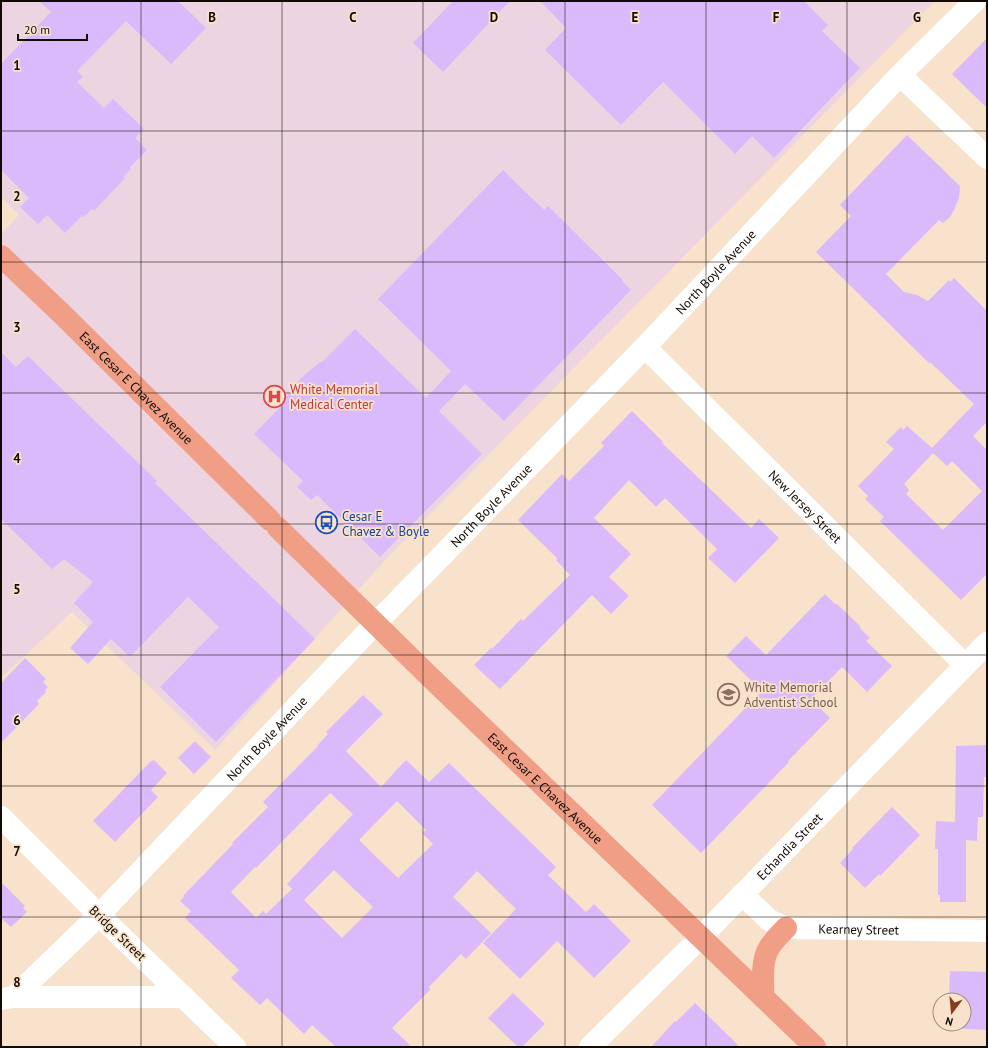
<svg xmlns="http://www.w3.org/2000/svg" width="988" height="1048" font-family="'PT Sans',sans-serif">
	<rect width="100%" height="100%" fill="#f8e2cb"/>
	<path fill="#ecd5e1" d="M 1,1 L 935,1 L 387,558 L 215,750 L 72,612 L 1,678 L 1,234 L 19,215 L 1,197 Z"/>
	<g fill="#dbbafb" fill-rule="evenodd">
		<path d="M 39,1 L 178,1 L 206,28 L 171,64 L 126,21 L 77,71 L 83,77 L 77,82 L 104,108 L 113,99 L 144,129 L 135,138 L 147,150 L 130,167 L 131,169 L 123,177 L 125,178 L 94,211 L 92,209 L 84,217 L 82,216 L 65,233 L 47,215 L 38,224 L 20,207 L 29,198 L 1,170 L 1,64 L 51,12 Z"/>
		<path d="M 453,1 L 510,1 L 443,72 L 413,43 Z"/>
		<path d="M 540,1 L 804,1 L 828,25 L 822,31 L 860,68 L 774,158 L 752,136 L 735,154 L 663,82 L 621,125 L 545,50 L 566,28 Z"/>
		<path d="M 987,38 L 987,108 L 952,74 Z"/>
		<path d="M 907,135 L 960,186 L 959,198 L 954,210 L 950,217 L 943,223 L 939,220 L 886,274 L 904,292 L 917,295 L 928,301 L 949,280 L 950,282 L 954,278 L 987,311 L 987,422 L 973,436 L 987,450 L 987,574 L 961,600 L 880,521 L 884,517 L 865,499 L 868,496 L 858,486 L 894,449 L 886,442 L 901,427 L 903,430 L 907,426 L 932,448 L 974,404 L 930,362 L 929,363 L 816,252 L 851,216 L 840,205 ZM 933,453 L 947,466 L 952,461 L 982,491 L 943,530 L 906,494 L 909,490 L 904,484 Z"/>
		<path d="M 503,170 L 544,210 L 548,206 L 623,280 L 622,281 L 631,290 L 504,421 L 465,384 L 439,411 L 482,454 L 380,557 L 317,495 L 311,500 L 297,487 L 303,481 L 254,434 L 287,400 L 286,398 L 292,389 L 301,378 L 320,362 L 322,362 L 355,329 L 426,398 L 451,371 L 378,299 Z"/>
		<path d="M 1,352 L 16,367 L 28,356 L 157,481 L 155,483 L 315,639 L 216,742 L 160,687 L 219,627 L 188,597 L 130,657 L 111,639 L 88,664 L 70,648 L 93,622 L 74,603 L 93,582 L 64,559 L 52,569 L 1,519 Z"/>
		<path d="M 632,411 L 663,442 L 662,443 L 751,528 L 759,519 L 779,538 L 735,583 L 708,558 L 717,549 L 665,498 L 656,507 L 629,480 L 594,518 L 631,554 L 609,577 L 629,596 L 611,614 L 592,595 L 500,689 L 474,665 L 491,648 L 492,649 L 521,619 L 523,621 L 570,575 L 556,560 L 557,558 L 518,520 L 562,474 L 569,481 L 604,446 L 601,443 Z"/>
		<path d="M 825,594 L 835,604 L 837,604 L 860,626 L 860,628 L 870,638 L 866,641 L 892,666 L 867,692 L 842,667 L 811,699 L 830,718 L 788,761 L 789,762 L 701,853 L 652,805 L 762,691 L 726,656 L 746,636 L 766,655 Z"/>
		<path d="M 25,658 L 46,679 L 43,682 L 48,687 L 45,690 L 46,692 L 37,701 L 39,704 L 1,743 L 1,683 Z"/>
		<path d="M 363,695 L 383,714 L 346,751 L 381,787 L 406,760 L 429,782 L 449,763 L 556,867 L 548,875 L 586,912 L 594,904 L 631,941 L 594,978 L 557,941 L 520,979 L 483,943 L 516,909 L 477,871 L 453,897 L 491,933 L 466,959 L 461,954 L 429,987 L 430,989 L 430,990 L 392,1028 L 412,1047 L 336,1047 L 312,1025 L 304,1034 L 267,998 L 260,1005 L 231,978 L 239,970 L 185,918 L 191,911 L 180,901 L 184,897 L 183,896 L 233,844 L 232,843 L 268,807 L 263,802 L 318,746 L 317,746 L 328,734 L 326,732 ZM 330,793 L 353,814 L 287,884 L 292,889 L 266,914 L 263,911 L 256,918 L 231,892 L 255,867 L 256,868 ZM 397,801 L 426,830 L 422,833 L 433,844 L 398,878 L 359,840 ZM 334,870 L 373,907 L 342,938 L 304,900 Z"/>
		<path d="M 195,741 L 211,757 L 194,774 L 178,758 Z"/>
		<path d="M 987,745 L 987,777 L 984,777 L 983,817 L 978,817 L 977,841 L 966,840 L 966,902 L 940,902 L 940,895 L 938,895 L 938,849 L 935,849 L 936,821 L 955,822 L 956,746 Z"/>
		<path d="M 154,760 L 167,773 L 151,790 L 158,797 L 115,842 L 93,821 L 151,761 L 152,761 Z"/>
		<path d="M 892,807 L 920,835 L 880,876 L 879,874 L 865,888 L 840,863 L 853,849 L 852,848 Z"/>
		<path d="M 1,882 L 25,906 L 23,908 L 27,912 L 11,927 L 1,918 Z"/>
		<path d="M 950,971 L 987,972 L 987,1030 L 948,1028 L 948,1024 L 964,1024 L 964,1000 L 949,1000 Z"/>
		<path d="M 513,993 L 545,1024 L 522,1047 L 518,1047 L 488,1018 Z"/>
		<path d="M 695,1003 L 740,1047 L 651,1047 L 675,1021 L 676,1022 Z"/>
	</g>
	<g fill="none" stroke-linecap="round" stroke-linejoin="round">
		<g stroke="#fff" stroke-width="22">
			<path d="M 900,75 L 987,158"/>
			<path id="s1" d="M 645,347 L 965,665"/>
			<path d="M 1,817 L 99,915 L 14,997 L 1,999"/>
			<path id="s2" d="M 742,894 L 769,920 L 786,928 L 987,931"/>
		</g>
		<g stroke="#fff" stroke-width="22">
			<path d="M 14,997 L 184,997"/>
			<path id="s3" d="M 235,1047 L 99,915 L 375,624"/>
			<path id="s4" d="M 590,1047 L 701,937 L 987,643"/>
		</g>
		<path stroke="#fff" stroke-width="22" id="s5" d="M 375,624 L 427,571 L 645,347 L 900,75 L 975,1"/>
		<g stroke="#f19e86" stroke-width="22">
			<path id="s6" d="M 1,256 L 63,315 L 270,520"/>
			<path id="s7" d="M 278,528 L 429,676 L 815,1047"/>
			<path d="M 763,997 C 764,980 760,959 771,945 C 775,939 781,933 786,928"/>
		</g>
	</g>
	<path fill="none" stroke="#120b04" stroke-width="1" stroke-opacity="0.55" d="M 141,1 L 141,1047M 282,1 L 282,1047M 423,1 L 423,1047M 565,1 L 565,1047M 706,1 L 706,1047M 847,1 L 847,1047M 1,131 L 987,131M 1,262 L 987,262M 1,393 L 987,393M 1,524 L 987,524M 1,655 L 987,655M 1,786 L 987,786M 1,917 L 987,917"/>
	<defs>
		<symbol id="hospital-ring" viewBox="-11 -11 22 22"><circle r="9.5" fill="#f8e2cb" stroke="#e0444e" stroke-width="1.5"/><path d="M-5-5h3v3.5h4V-5h3V5h-3V1.5h-4V5h-3Z" fill="#e0444e"/></symbol>
		<symbol id="bus-ring" viewBox="-11 -11 22 22"><circle r="9.5" fill="#f8e2cb" stroke="#1a4fb4" stroke-width="1.5"/><path d="M-5-6H5V4H4V6H2V4H-2V6H-4V4H-5ZM-3.5-4V0h7V-4ZM-3.5 1.2v1.5H-2V1.2ZM2 1.2v1.5H3.5V1.2Z" fill="#1a4fb4"/></symbol>
		<symbol id="school-ring" viewBox="-11 -11 22 22"><circle r="9.5" fill="#f8e2cb" stroke="#8d6e63" stroke-width="1.5"/><path d="M0-5L7-2L0 1L-7-2ZM-4 1L0 2.5L4 1V4Q0 6-4 4Z" fill="#8d6e63"/></symbol>
	</defs>
	<g fill-rule="evenodd">
		<use href="#hospital-ring" x="262" y="384" width="25" height="25"/>
		<use href="#bus-ring" x="314" y="510" width="25" height="25"/>
		<use href="#school-ring" x="716" y="682" width="25" height="25"/>
	</g>
	<g text-anchor="middle" stroke-width="3.5" stroke-linejoin="round" paint-order="stroke">
		<g font-size="13" fill="#120b04" stroke="#f8e2cb">
			<text dy="5" stroke="none"><textPath href="#s5" startOffset="490">North Boyle Avenue</textPath></text>
			<text dy="5" stroke="none"><textPath href="#s6" startOffset="189">East Cesar E Chavez Avenue</textPath></text>
			<text dy="5" stroke="none"><textPath href="#s5" startOffset="166">North Boyle Avenue</textPath></text>
			<text dy="5" stroke="none"><textPath href="#s1" startOffset="226">New Jersey Street</textPath></text>
			<text dy="5" stroke="none"><textPath href="#s3" startOffset="433">North Boyle Avenue</textPath></text>
			<text dy="5" stroke="none"><textPath href="#s7" startOffset="373">East Cesar E Chavez Avenue</textPath></text>
			<text dy="5" stroke="none"><textPath href="#s4" startOffset="283">Echandia Street</textPath></text>
			<text dy="5" stroke="none"><textPath href="#s2" startOffset="129">Kearney Street</textPath></text>
			<text transform="translate(118 933) rotate(44)" y="5">Bridge Street</text>
		</g>
		<g font-size="13" fill="#be3a42" stroke="#f8e2cb" text-anchor="start">
			<text x="290" y="394">White Memorial<tspan x="290" dy="15">Medical Center</tspan></text>
		</g>
		<g font-size="13" fill="#164399" stroke="#f8e2cb" text-anchor="start">
			<text x="342" y="521">Cesar E<tspan x="342" dy="15">Chavez &amp; Boyle</tspan></text>
		</g>
		<g font-size="13" fill="#785e54" stroke="#f8e2cb" text-anchor="start">
			<text x="744" y="692">White Memorial<tspan x="744" dy="15">Adventist School</tspan></text>
		</g>
	</g>
	<g font-size="13" text-anchor="middle" font-weight="bold" fill="#120b04" stroke="#f8e2cb" stroke-width="3.5" stroke-linejoin="round" paint-order="stroke">
		<text x="212" y="22">B</text>
		<text x="353" y="22">C</text>
		<text x="494" y="22">D</text>
		<text x="635" y="22">E</text>
		<text x="776" y="22">F</text>
		<text x="917" y="22">G</text>
		<text x="17" y="70">1</text>
		<text x="17" y="201">2</text>
		<text x="17" y="332">3</text>
		<text x="17" y="463">4</text>
		<text x="17" y="594">5</text>
		<text x="17" y="725">6</text>
		<text x="17" y="856">7</text>
		<text x="17" y="987">8</text>
	</g>
	<rect width="988" height="1048" fill="none" stroke="#120b04" stroke-width="4"/>
	<g transform="translate(952 1012) rotate(196)"><circle r="19" fill="#f8e2cb" stroke="#9c8c7b"/>
	<path d="M0-3L7 15L0 10L-7 15Z" fill="#853e1d"/>
	<text y="-6" font-size="11" font-weight="bold" text-anchor="middle" fill="#120b04">N</text>
	</g>
	<path d="M18 34v6h69v-6" fill="none" stroke="#120b04" stroke-width="2"/>
	<text x="24" y="34" font-size="12" fill="#120b04" stroke="#f8e2cb" stroke-width="3" paint-order="stroke">20 m</text>
</svg>
